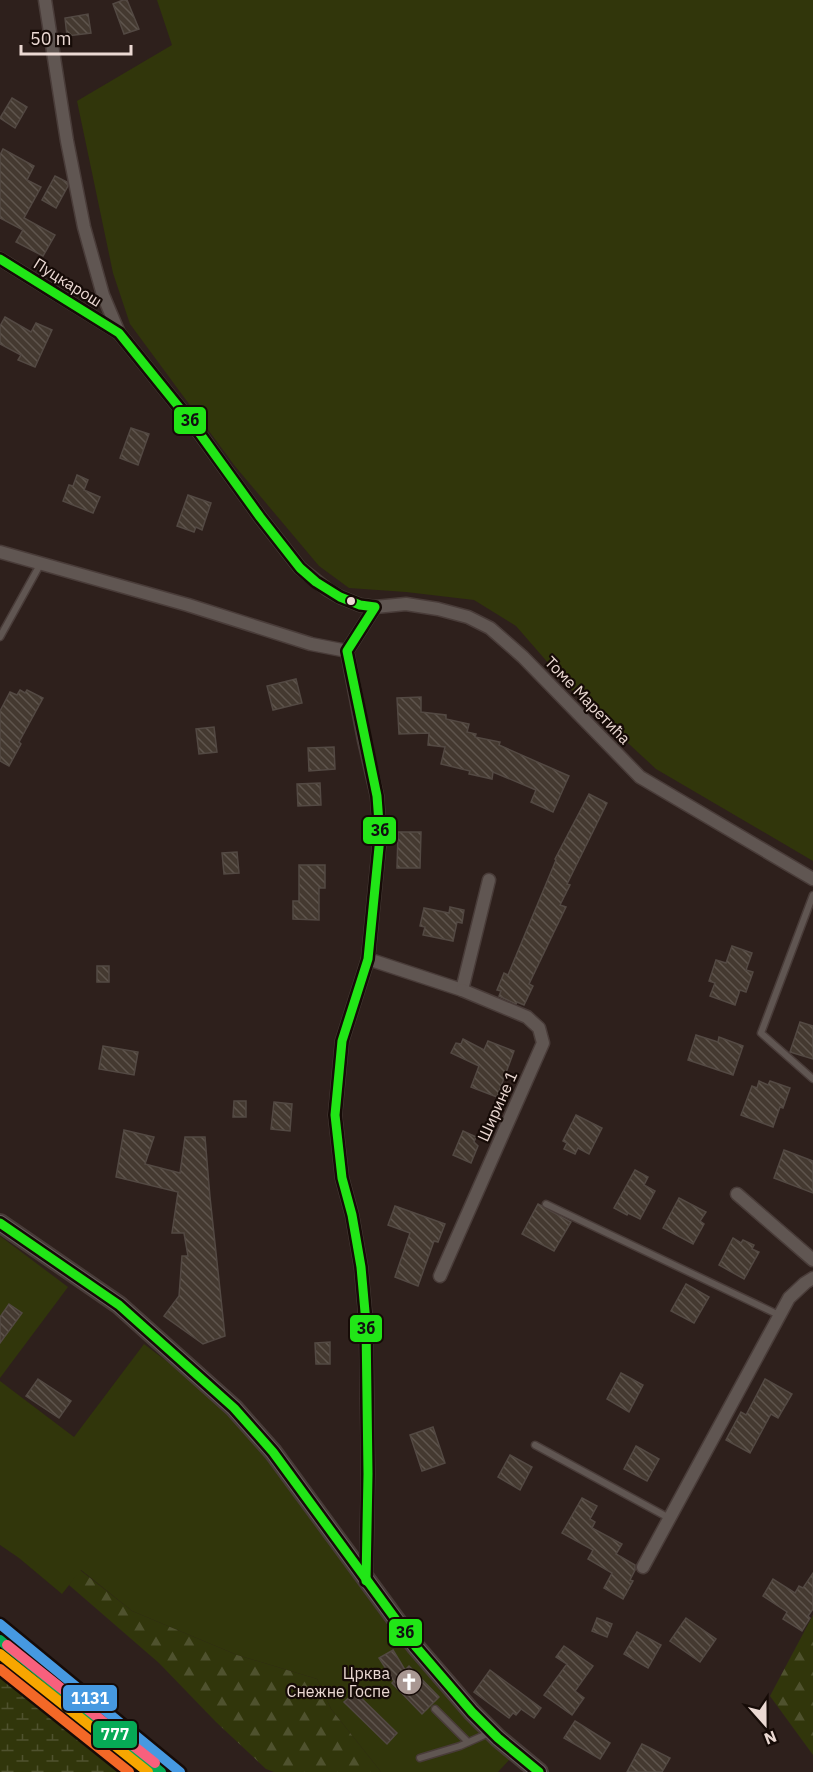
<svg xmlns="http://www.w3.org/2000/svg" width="813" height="1772" font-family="'IBM Plex Sans',sans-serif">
	<defs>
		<pattern id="forest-firs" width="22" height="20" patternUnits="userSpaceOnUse" patternTransform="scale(1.5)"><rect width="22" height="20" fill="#31360b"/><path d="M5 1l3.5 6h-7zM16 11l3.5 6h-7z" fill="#4f522e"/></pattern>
		<pattern id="wetland-marsh" width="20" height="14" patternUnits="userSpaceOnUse" patternTransform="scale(1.5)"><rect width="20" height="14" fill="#31360b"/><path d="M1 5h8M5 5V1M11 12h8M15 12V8" fill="none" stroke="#4f522e"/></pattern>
		<pattern id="building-back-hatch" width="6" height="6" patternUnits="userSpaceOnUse" patternTransform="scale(1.5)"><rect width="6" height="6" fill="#443930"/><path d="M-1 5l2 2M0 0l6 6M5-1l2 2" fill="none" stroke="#5f554d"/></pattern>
	</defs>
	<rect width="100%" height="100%" fill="#2e201c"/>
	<g fill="#31360b">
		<path d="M 157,0 L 813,0 L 813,861 L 656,769 L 576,695 L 516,626 L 474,600 L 406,592 L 349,588 L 319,566 L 234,465 L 130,324 L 113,273 L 77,101 L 172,45 Z"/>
		<path d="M 0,1236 L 68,1287 L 0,1378 Z"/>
		<path d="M 144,1344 C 172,1365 200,1386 224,1411 C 290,1479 338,1561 396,1635 C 430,1679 469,1721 510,1759 L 498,1772 L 381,1772 L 331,1709 L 317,1679 L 237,1655 L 132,1611 L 81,1570 L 62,1594 L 19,1558 L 0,1545 L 0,1381 L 74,1437 Z"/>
	</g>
	<g fill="url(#forest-firs)">
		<path d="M 80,1570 L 132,1611 L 237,1655 L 317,1679 L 331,1709 L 381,1772 L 274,1772 L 266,1769 L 216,1722 L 159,1663 L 69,1585 Z"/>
		<path d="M 813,1615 L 813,1755 L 770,1696 Z"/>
	</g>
	<path fill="url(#wetland-marsh)" d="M 0,1672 L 122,1772 L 0,1772 Z"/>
	<g fill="url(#building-back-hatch)" stroke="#534943" stroke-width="1.5">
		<path d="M 123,0 L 127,0 L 139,29 L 124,34 L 113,4 Z"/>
		<path d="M 88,14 L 91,33 L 67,36 L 65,18 Z"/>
		<path d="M 12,98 L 27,107 L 15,128 L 0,118 Z"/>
		<path d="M 3,149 L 34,166 L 27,180 L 41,187 L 24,218 L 55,235 L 43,256 L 16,242 L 23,230 L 0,218 L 0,155 Z"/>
		<path d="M 55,176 L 67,182 L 68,186 L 56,208 L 42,200 Z"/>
		<path d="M 5,317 L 31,332 L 36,323 L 52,330 L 35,367 L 18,360 L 21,355 L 0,344 L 0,326 Z"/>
		<path d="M 131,428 L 149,434 L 138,465 L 120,458 Z"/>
		<path d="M 77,475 L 88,480 L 84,490 L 100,497 L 93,513 L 63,501 L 69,485 L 73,486 Z"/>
		<path d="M 188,495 L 211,503 L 202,530 L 196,527 L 194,532 L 177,526 Z"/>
		<path d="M 296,679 L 302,703 L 273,710 L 267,686 Z"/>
		<path d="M 20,690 L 25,693 L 27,690 L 43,698 L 19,742 L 21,744 L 9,766 L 0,761 L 0,711 L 10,692 L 17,695 Z"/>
		<path d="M 421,697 L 421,712 L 446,715 L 446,719 L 469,724 L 467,732 L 476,734 L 475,737 L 500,742 L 499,745 L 569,776 L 553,812 L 531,802 L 536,790 L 493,772 L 492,779 L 469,774 L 470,771 L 441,764 L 445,747 L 428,745 L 429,733 L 399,734 L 397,698 Z"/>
		<path d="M 214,727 L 217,752 L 199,754 L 196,729 Z"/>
		<path d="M 334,747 L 335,769 L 309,771 L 308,748 Z"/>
		<path d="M 320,783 L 321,805 L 298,806 L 297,784 Z"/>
		<path d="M 589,794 L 607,803 L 567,884 L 570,885 L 560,905 L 566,907 L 529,984 L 533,986 L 524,1005 L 517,1002 L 516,1004 L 499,996 L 501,991 L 497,990 L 504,973 L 508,975 L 556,860 L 555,859 Z"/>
		<path d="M 398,832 L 421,832 L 420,868 L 397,868 Z"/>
		<path d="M 237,852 L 239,873 L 224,874 L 222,853 Z"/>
		<path d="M 299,865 L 325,865 L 325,888 L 319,888 L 319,920 L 293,919 L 293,901 L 299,901 Z"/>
		<path d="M 450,907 L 464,910 L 462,923 L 457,922 L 453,941 L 423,935 L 425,927 L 420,926 L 424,908 L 449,913 Z"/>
		<path d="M 732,946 L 752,953 L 746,970 L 753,972 L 746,992 L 740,990 L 735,1005 L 710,996 L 715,983 L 709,981 L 716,960 L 726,963 Z"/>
		<rect x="97" y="966" width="12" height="16"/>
		<path d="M 800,1022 L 813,1026 L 813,1059 L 790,1052 Z"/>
		<path d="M 696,1035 L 718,1042 L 719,1037 L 743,1046 L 733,1075 L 688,1060 Z"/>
		<path d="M 463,1039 L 484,1050 L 488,1041 L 514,1051 L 497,1097 L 471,1087 L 479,1066 L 451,1053 L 456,1043 L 461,1044 Z"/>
		<path d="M 103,1046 L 138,1052 L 134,1075 L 99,1069 Z"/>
		<path d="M 759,1081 L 768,1085 L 770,1081 L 790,1088 L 783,1108 L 780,1107 L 773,1127 L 741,1115 L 752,1086 L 757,1088 Z"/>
		<path d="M 234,1101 L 246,1101 L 246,1117 L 233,1117 Z"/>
		<path d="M 274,1102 L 292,1104 L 290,1131 L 271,1129 Z"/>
		<path d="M 576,1115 L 602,1128 L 589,1154 L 578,1148 L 575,1154 L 564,1149 L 567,1143 L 563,1141 Z"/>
		<path d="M 124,1130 L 154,1137 L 145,1164 L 180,1173 L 185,1137 L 205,1137 L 210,1197 L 225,1336 L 203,1344 L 164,1316 L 179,1296 L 182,1256 L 188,1256 L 184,1233 L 172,1233 L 178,1192 L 116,1177 Z"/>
		<path d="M 463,1131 L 476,1137 L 474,1142 L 478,1146 L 471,1163 L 453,1155 Z"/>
		<path d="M 784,1150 L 813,1161 L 813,1193 L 774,1178 Z"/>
		<path d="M 635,1170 L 648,1177 L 644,1185 L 655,1191 L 640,1219 L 628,1213 L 627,1215 L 614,1208 Z"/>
		<path d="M 679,1198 L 706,1212 L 700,1221 L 704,1224 L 693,1244 L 663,1228 Z"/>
		<path d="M 538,1204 L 571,1222 L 554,1251 L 522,1234 Z"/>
		<path d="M 395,1206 L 445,1224 L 438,1242 L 434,1241 L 418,1286 L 395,1277 L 410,1233 L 388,1225 Z"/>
		<path d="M 733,1238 L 741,1243 L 743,1240 L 754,1245 L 752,1249 L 759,1252 L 744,1279 L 719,1265 Z"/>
		<path d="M 686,1284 L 709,1297 L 694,1323 L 671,1311 Z"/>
		<path d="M 9,1304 L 22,1313 L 0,1343 L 0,1317 Z"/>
		<path d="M 330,1342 L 330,1364 L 316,1364 L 315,1343 Z"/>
		<path d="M 621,1373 L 643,1385 L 629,1412 L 607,1399 Z"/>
		<path d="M 38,1379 L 71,1401 L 59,1418 L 26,1396 Z"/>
		<path d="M 765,1379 L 792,1394 L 778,1418 L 771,1414 L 750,1453 L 726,1440 L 741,1412 L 746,1415 Z"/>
		<path d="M 433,1427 L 445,1463 L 422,1471 L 410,1435 Z"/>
		<path d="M 636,1446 L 659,1459 L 647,1481 L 624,1469 Z"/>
		<path d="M 510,1455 L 532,1467 L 520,1490 L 498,1477 Z"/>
		<path d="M 582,1498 L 597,1506 L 590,1519 L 595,1522 L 592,1528 L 622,1544 L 616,1554 L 635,1565 L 635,1570 L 630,1580 L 633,1581 L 623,1599 L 604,1588 L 612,1573 L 588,1559 L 593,1550 L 562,1533 Z"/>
		<path d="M 813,1573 L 813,1609 L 808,1616 L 810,1618 L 802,1631 L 783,1619 L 787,1612 L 763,1596 L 773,1579 L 795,1593 L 799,1586 L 803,1588 Z"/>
		<path d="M 597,1618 L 612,1624 L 607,1637 L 592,1631 Z"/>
		<path d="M 686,1618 L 716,1639 L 700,1662 L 670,1641 Z"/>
		<path d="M 637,1632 L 661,1645 L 648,1668 L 624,1654 Z"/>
		<path d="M 564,1646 L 593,1666 L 575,1691 L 584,1698 L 572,1715 L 544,1695 L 567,1664 L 556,1657 Z"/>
		<path d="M 393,1650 L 405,1670 L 409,1666 L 439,1697 L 422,1714 L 392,1683 L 394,1681 L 379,1658 Z"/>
		<path d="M 490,1670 L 541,1708 L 534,1718 L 521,1709 L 516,1715 L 513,1713 L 509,1718 L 474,1692 Z"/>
		<path d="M 355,1692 L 397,1733 L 387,1744 L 344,1702 Z"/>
		<path d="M 575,1721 L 610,1743 L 600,1759 L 564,1738 Z"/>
		<path d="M 642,1744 L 670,1758 L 662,1772 L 627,1772 Z"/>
	</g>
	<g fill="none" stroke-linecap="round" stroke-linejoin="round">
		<defs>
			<g id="service">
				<path d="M 0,637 L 41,563"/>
				<path d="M 813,895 L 761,1033 L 813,1079"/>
				<path d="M 546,1204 L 779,1315"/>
				<path d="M 535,1445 L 669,1518"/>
				<path d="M 435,1709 L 468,1742"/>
				<path d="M 420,1758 L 460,1746 L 489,1733"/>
			</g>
			<g id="minor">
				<path d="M 45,0 L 67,141 L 84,227 L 103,295 L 119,333 L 195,427 L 260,517 L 300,568 L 328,590 L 340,597 L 360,605 L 375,607 L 406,604 L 438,609 L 468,617 L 490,628 L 523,657 L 640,777 L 813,879"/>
				<path d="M 0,259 L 119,333"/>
				<path d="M 0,552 L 188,605 L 311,644 L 347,651"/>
				<path d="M 347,651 L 364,740 L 377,796 L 380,837 L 368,959 L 342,1041 L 335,1115 L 342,1178 L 352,1215 L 361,1267 L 366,1323 L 368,1474 L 366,1580"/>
				<path d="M 347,651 L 375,607"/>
				<path d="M 368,959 L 462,990 L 489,880"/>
				<path d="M 737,1194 L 813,1260"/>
				<path d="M 440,1276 L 543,1043 L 539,1028 L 527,1017 L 462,990"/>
				<path d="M 643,1567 L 789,1298 L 805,1283 L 813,1278"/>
			</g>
			<path id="secondary" d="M 0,1223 L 119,1305 L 234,1408 L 273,1452 L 416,1647 L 472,1712 L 498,1738 L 539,1772"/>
		</defs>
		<use href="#service" stroke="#493c39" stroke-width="9"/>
		<use href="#minor" stroke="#493c39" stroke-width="15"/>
		<use href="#secondary" stroke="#493c39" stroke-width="20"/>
		<use href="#service" stroke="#605652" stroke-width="6"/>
		<use href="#minor" stroke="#605652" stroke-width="12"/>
		<use href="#secondary" stroke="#665d5d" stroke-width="16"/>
		<defs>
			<g id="bus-1">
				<path d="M 0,259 L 119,333 L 195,427 L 260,517 L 300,568 L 316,582 L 340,597 L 360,605 L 375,607 L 347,651 L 377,796 L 380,837 L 368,959 L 342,1041 L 335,1115 L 342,1178 L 352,1215 L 361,1267 L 366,1323 L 368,1474 L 366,1581"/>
				<path d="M 0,1223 L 119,1305 L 234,1408 L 273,1452 L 416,1647 L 472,1712 L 498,1738 L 539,1772"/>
			</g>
		</defs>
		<use href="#bus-1" stroke="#160b07" stroke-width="14"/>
		<use href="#bus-1" stroke="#21e617" stroke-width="9"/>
		<defs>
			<path id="rail-1" d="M 0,1624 L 180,1772"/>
			<path id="rail-2" d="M 0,1640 L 161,1772"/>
			<path id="rail-3" d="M 0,1654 L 148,1772"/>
			<path id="rail-4" d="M 0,1669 L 129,1772"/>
			<path id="rail-5" d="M 7,1645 L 155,1763"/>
		</defs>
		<use href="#rail-1" stroke="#160b07" stroke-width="15"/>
		<use href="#rail-2" stroke="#160b07" stroke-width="15"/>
		<use href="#rail-3" stroke="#160b07" stroke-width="15"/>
		<use href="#rail-4" stroke="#160b07" stroke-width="15"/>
		<use href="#rail-5" stroke="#160b07" stroke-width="15"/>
		<use href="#rail-1" stroke="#4699e1" stroke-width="10"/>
		<use href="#rail-2" stroke="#06aa56" stroke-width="10"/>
		<use href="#rail-3" stroke="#f7a600" stroke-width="10"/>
		<use href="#rail-4" stroke="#f36827" stroke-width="10"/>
		<use href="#rail-5" stroke="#f8607d" stroke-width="10"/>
	</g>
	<defs>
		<symbol id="church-disc" viewBox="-11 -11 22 22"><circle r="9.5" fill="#a99893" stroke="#160b07"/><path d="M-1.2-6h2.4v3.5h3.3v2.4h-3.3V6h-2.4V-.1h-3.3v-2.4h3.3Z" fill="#fff"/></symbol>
	</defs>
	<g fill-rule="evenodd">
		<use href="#church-disc" x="394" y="1667" width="30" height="30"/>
	</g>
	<circle fill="#ebd9d3" stroke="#160b07" stroke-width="2" cx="351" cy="601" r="5"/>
	<g text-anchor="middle" stroke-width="4.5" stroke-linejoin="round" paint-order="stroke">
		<g font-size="16" fill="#ebd9d3" stroke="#160b07">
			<text transform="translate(68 282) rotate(32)" y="6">Пуцкарош</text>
			<text transform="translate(588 700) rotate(46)" y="6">Томе Маретића</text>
			<text transform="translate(497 1106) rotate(-66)" y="6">Ширине 1</text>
		</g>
		<g font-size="16" fill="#ebd9d3" stroke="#160b07" text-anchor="end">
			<text x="390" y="1679">Црква<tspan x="390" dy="18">Снежне Госпе</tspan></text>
		</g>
	</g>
	<g stroke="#160b07" stroke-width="2">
		<rect x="173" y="406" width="34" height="29" rx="6" fill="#21e617"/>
		<rect x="362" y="816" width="35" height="29" rx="6" fill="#21e617"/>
		<rect x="349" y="1314" width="34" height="29" rx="6" fill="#21e617"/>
		<rect x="388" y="1618" width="35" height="29" rx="6" fill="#21e617"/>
		<rect x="62" y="1684" width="56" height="28" rx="6" fill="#4699e1"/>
		<rect x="92" y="1720" width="46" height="29" rx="6" fill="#06aa56"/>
	</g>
	<g font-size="16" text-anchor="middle" font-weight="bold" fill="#fff">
		<text x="90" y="1704">1131</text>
		<text x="115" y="1740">777</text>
	</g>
	<g font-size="16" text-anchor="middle" font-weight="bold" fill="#111">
		<text x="190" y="426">3б</text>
		<text x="380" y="836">3б</text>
		<text x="366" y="1334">3б</text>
		<text x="405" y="1638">3б</text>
	</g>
	<g transform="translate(765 1724) rotate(159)" stroke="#160b07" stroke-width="4.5" paint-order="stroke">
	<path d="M0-4.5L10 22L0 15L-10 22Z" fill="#ebd9d3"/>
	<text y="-9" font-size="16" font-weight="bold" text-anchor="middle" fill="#ebd9d3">N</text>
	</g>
	<path d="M21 45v9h110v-9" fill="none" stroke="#ebd9d3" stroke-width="3"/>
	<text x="30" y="45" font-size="18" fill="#ebd9d3" stroke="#160b07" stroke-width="4.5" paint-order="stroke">50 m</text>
</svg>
